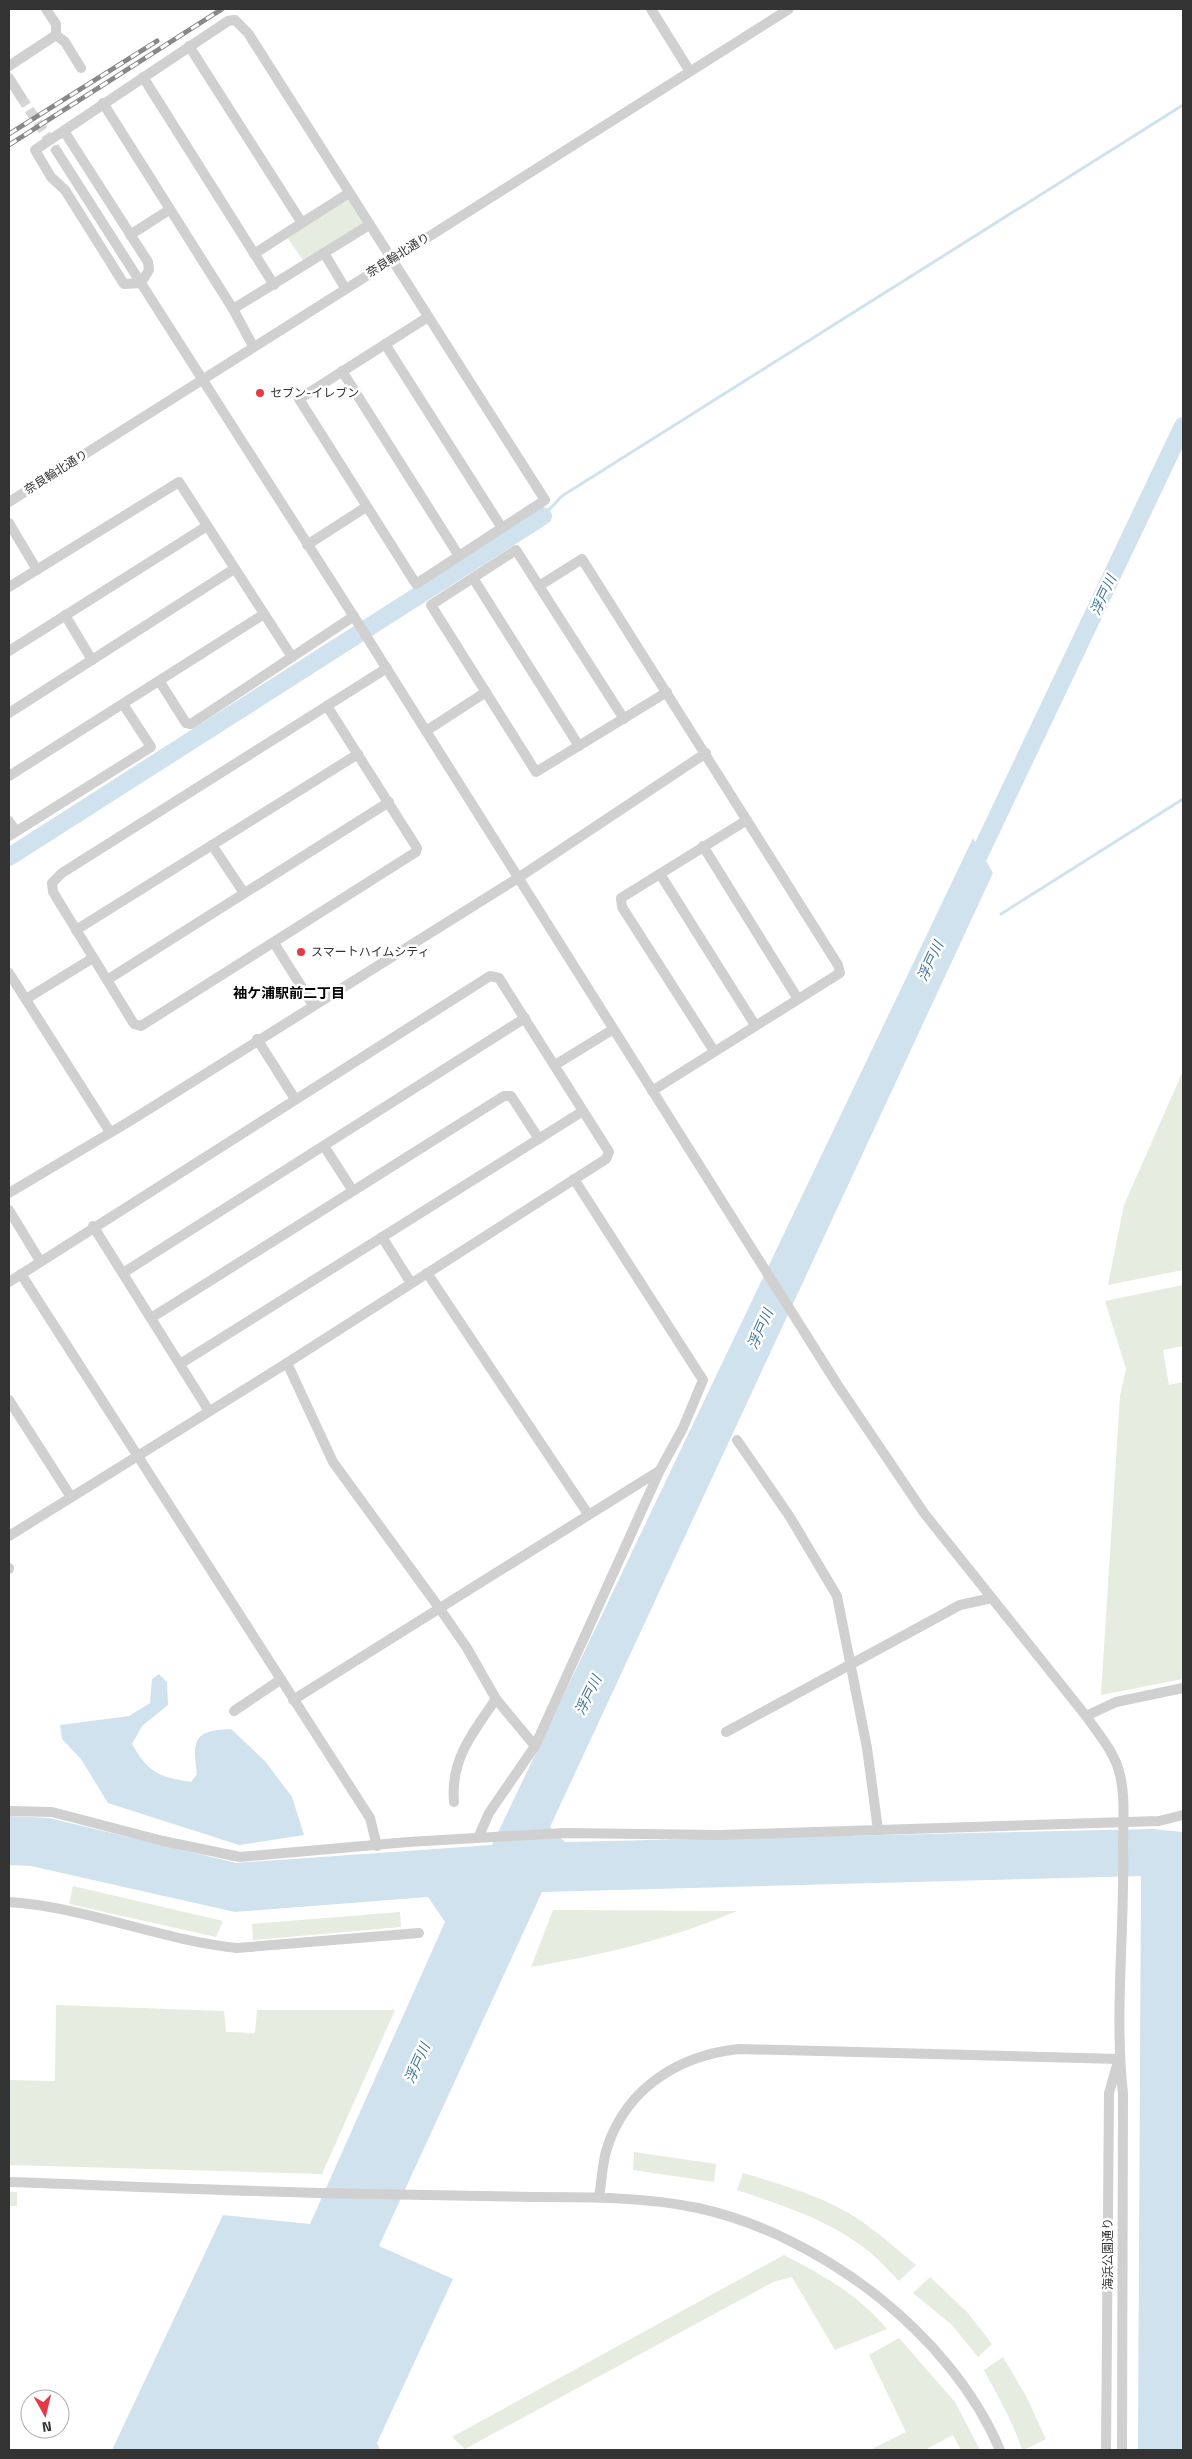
<svg xmlns="http://www.w3.org/2000/svg" width="1192" height="2459" font-family="'Titillium Web','Noto Sans JP',sans-serif">
	<rect width="100%" height="100%" fill="#fff"/>
	<g fill="#e6ecdf">
		<path d="M 345,199 L 350,201 L 363,220 L 362,225 L 304,262 L 287,237 Z"/>
		<path d="M 1183,1071 L 1183,1270 L 1108,1285 L 1124,1205 Z"/>
		<path d="M 1183,1285 L 1183,1346 L 1163,1350 L 1169,1385 L 1183,1382 L 1183,1679 L 1101,1695 L 1120,1396 L 1126,1369 L 1105,1301 Z"/>
		<path d="M 73,1886 L 223,1921 L 216,1937 L 69,1904 Z"/>
		<path d="M 553,1910 L 737,1911 C 671,1939 602,1955 531,1967 Z"/>
		<path d="M 400,1912 L 401,1927 L 253,1940 L 252,1924 Z"/>
		<path d="M 56,2005 L 224,2011 L 226,2032 L 255,2033 L 257,2010 L 395,2010 L 322,2174 L 9,2165 L 9,2080 L 55,2081 Z"/>
		<path d="M 634,2152 L 716,2164 L 714,2182 L 633,2170 Z"/>
		<path d="M 743,2173 C 783,2185 827,2197 861,2221 C 880,2234 898,2250 916,2265 L 899,2281 C 890,2272 881,2262 872,2254 C 833,2221 784,2206 737,2190 Z"/>
		<rect x="9" y="2192" width="8" height="14"/>
		<path d="M 784,2255 C 826,2277 856,2293 887,2329 L 835,2350 L 792,2277 L 773,2282 L 465,2449 L 452,2437 Z"/>
		<path d="M 930,2277 L 967,2312 L 992,2344 L 978,2357 L 952,2325 L 913,2293 Z"/>
		<path d="M 899,2338 L 955,2402 L 980,2450 L 961,2450 L 953,2435 L 925,2450 L 870,2450 L 906,2432 L 869,2355 Z"/>
		<path d="M 1003,2357 L 1026,2396 L 1046,2439 L 1024,2450 L 1022,2450 C 1013,2421 998,2397 984,2370 Z"/>
	</g>
	<g fill="#cfe2ee">
		<path d="M 973,838 L 993,873 L 550,1827 L 565,1842 L 1152,1829 L 1183,1832 L 1183,2450 L 1138,2450 L 1141,1876 L 542,1892 L 379,2246 L 453,2279 L 377,2443 L 380,2450 L 112,2450 L 223,2215 L 310,2224 L 445,1922 L 428,1897 L 235,1912 L 31,1866 L 9,1865 L 9,1816 L 49,1818 L 236,1863 L 492,1845 Z"/>
		<path d="M 159,1674 L 167,1682 L 168,1705 L 142,1726 L 132,1744 C 148,1772 158,1777 191,1782 L 197,1774 C 192,1740 194,1730 231,1729 L 265,1761 L 292,1797 L 304,1835 L 239,1845 L 108,1803 L 81,1759 L 62,1739 L 60,1725 L 129,1716 L 150,1703 L 152,1679 Z"/>
	</g>
	<g fill="none" stroke-linecap="round" stroke-linejoin="round">
		<g stroke="#cfe2ee" stroke-width="3">
			<path d="M 543,516 L 562,496 L 1183,105"/>
			<path d="M 1001,914 L 1183,799"/>
		</g>
		<g stroke="#cfe2ee" stroke-width="18">
			<path d="M 9,857 L 543,516"/>
			<path d="M 971,872 L 1183,426"/>
		</g>
		<path stroke="#d6d6d6" stroke-width="10" stroke-dasharray="10 5" stroke-linecap="butt" d="M 21,97 L 56,150"/>
		<g stroke="#d0d0d0" stroke-width="10">
			<path d="M 46,9 L 56,24 L 56,35"/>
			<path d="M 651,9 L 689,70"/>
			<path d="M 56,35 L 65,42 L 81,68"/>
			<path d="M 189,46 L 300,220 L 305,221 L 349,193"/>
			<path d="M 9,66 L 56,35"/>
			<path d="M 143,77 L 274,285"/>
			<path d="M 9,78 L 21,97"/>
			<path d="M 103,103 L 233,309 L 253,346"/>
			<path d="M 64,131 L 148,262 L 149,270 L 141,283 L 124,284 L 65,190 L 51,177 L 35,150 L 228,21 L 235,20 L 248,33 L 545,500 L 416,584 L 299,399 L 428,317"/>
			<path d="M 56,150 L 358,623 L 837,1384 L 924,1513 L 1086,1716 C 1097,1732 1112,1749 1118,1768 C 1126,1792 1123,1822 1123,1847 C 1125,1929 1114,2013 1123,2094 L 1122,2450"/>
			<path d="M 130,235 L 169,210"/>
			<path d="M 324,253 L 345,288"/>
			<path d="M 254,254 L 305,221"/>
			<path d="M 233,309 L 366,227 L 368,223"/>
			<path d="M 385,344 L 502,528"/>
			<path d="M 342,371 L 459,556"/>
			<path d="M 9,502 L 789,9"/>
			<path d="M 9,523 L 37,570"/>
			<path d="M 307,545 L 366,507"/>
			<path d="M 473,578 L 579,746"/>
			<path d="M 539,586 L 582,559 L 838,965 L 840,973 L 652,1091"/>
			<path d="M 9,587 L 179,482 L 292,657"/>
			<path d="M 65,615 L 92,660"/>
			<path d="M 9,651 L 207,526"/>
			<path d="M 160,682 L 186,723 L 191,724 L 354,616"/>
			<path d="M 327,706 L 417,848 L 416,852 L 141,1026 L 134,1024 L 53,892 L 52,883 L 62,873 C 170,805 278,737 387,668"/>
			<path d="M 9,713 L 234,569"/>
			<path d="M 624,719 L 516,550 L 431,605 L 536,772 L 667,692"/>
			<path d="M 426,731 L 486,692"/>
			<path d="M 9,776 L 264,614"/>
			<path d="M 9,821 L 16,831"/>
			<path d="M 9,836 L 151,747 L 123,704"/>
			<path d="M 212,845 L 244,893"/>
			<path d="M 703,846 L 798,999"/>
			<path d="M 660,874 L 755,1025"/>
			<path d="M 76,930 L 358,754"/>
			<path d="M 274,943 L 313,1005"/>
			<path d="M 9,973 L 110,1132"/>
			<path d="M 107,980 L 389,802"/>
			<path d="M 26,999 L 93,958"/>
			<path d="M 257,1039 L 295,1099"/>
			<path d="M 714,1051 L 622,907 L 621,898 L 747,820"/>
			<path d="M 555,1065 L 612,1030"/>
			<path d="M 324,1146 L 353,1191"/>
			<path d="M 9,1193 L 130,1121 L 518,878 L 706,753"/>
			<path d="M 9,1210 L 40,1261"/>
			<path d="M 93,1226 L 209,1411"/>
			<path d="M 382,1237 L 411,1283"/>
			<path d="M 123,1273 L 525,1018"/>
			<path d="M 427,1273 L 588,1514"/>
			<path d="M 21,1274 L 370,1818 L 377,1846"/>
			<path d="M 9,1282 L 490,976 L 499,978 L 609,1152 L 606,1159 L 287,1363 L 9,1536"/>
			<path d="M 151,1318 L 504,1096 L 511,1096 L 539,1139"/>
			<path d="M 287,1363 L 333,1462 L 440,1609 L 467,1648 L 496,1699 L 535,1746"/>
			<path d="M 180,1364 L 583,1111"/>
			<path d="M 9,1400 L 71,1497"/>
			<path d="M 737,1440 L 790,1517 L 837,1596 L 867,1748 L 878,1830"/>
			<path d="M 9,1568 L 9,1569"/>
			<path d="M 293,1700 L 659,1471"/>
			<path d="M 234,1711 L 280,1680"/>
			<path d="M 1086,1716 L 1116,1702 L 1183,1688"/>
			<path d="M 726,1732 L 960,1605 L 992,1598"/>
			<path d="M 454,1802 C 450,1760 473,1732 496,1699"/>
			<path d="M 9,1811 L 52,1812 L 163,1841 L 240,1857 L 408,1842 L 564,1833 L 720,1835 L 1159,1821 L 1183,1815"/>
			<path d="M 478,1838 L 489,1813 L 535,1746 L 660,1470 L 683,1428 L 703,1380 L 574,1179"/>
			<path d="M 9,1902 C 86,1907 160,1940 237,1948 L 419,1933"/>
			<path d="M 9,2182 C 129,2186 250,2192 370,2194 C 425,2195 480,2196 534,2197 C 589,2197 645,2197 698,2208 C 821,2235 951,2334 1000,2450"/>
			<path d="M 599,2197 C 602,2180 602,2161 608,2145 C 628,2087 680,2055 739,2049 L 1119,2059"/>
			<path d="M 1106,2450 L 1109,2093 L 1117,2065"/>
		</g>
		<defs>
			<g id="rail">
				<path d="M 9,134 L 157,41"/>
				<path d="M 9,145 L 222,9"/>
			</g>
		</defs>
		<use href="#rail" stroke="#888" stroke-width="5"/>
		<use href="#rail" stroke="#fff" stroke-width="3" stroke-dasharray="9" stroke-linecap="butt"/>
	</g>
	<g fill="#e63946" stroke="#fff" stroke-width="2">
		<circle cx="260" cy="393" r="5"/>
		<circle cx="301" cy="952" r="5"/>
	</g>
	<g text-anchor="middle" stroke-width="5" stroke-linejoin="round" paint-order="stroke">
		<g font-size="12" fill="#333" stroke="#fff">
			<text transform="translate(398 255) rotate(-32)" y="4">奈良輪北通り</text>
			<text transform="translate(56 472) rotate(-32)" y="4">奈良輪北通り</text>
			<text transform="translate(1108 2254) rotate(-90)" y="4">海浜公園通り</text>
		</g>
		<g font-size="12" fill="#333" stroke="#fff" text-anchor="start">
			<text x="270" y="397">セブン-イレブン</text>
			<text x="311" y="956">スマートハイムシティ</text>
		</g>
		<g font-size="14" font-style="italic" fill="#3f7597" stroke="#fff">
			<text transform="translate(1103 595) rotate(-65)" y="5">浮戸川</text>
			<text transform="translate(930 961) rotate(-65)" y="5">浮戸川</text>
			<text transform="translate(760 1329) rotate(-66)" y="5">浮戸川</text>
			<text transform="translate(588 1695) rotate(-64)" y="5">浮戸川</text>
			<text transform="translate(417 2063) rotate(-66)" y="5">浮戸川</text>
		</g>
		<g font-size="14" font-weight="bold" fill="#000" stroke="#fff">
			<text x="289" y="998">袖ケ浦駅前二丁目</text>
		</g>
	</g>
	<rect width="1192" height="2459" fill="none" stroke="#333333" stroke-width="20"/>
	<g transform="translate(45 2414) rotate(172)"><circle r="24" fill="#ffffff" stroke="#adadad"/>
	<path d="M0-4L9 19L0 12L-9 19Z" fill="#e63946"/>
	<text y="-8" font-size="14" font-weight="bold" text-anchor="middle" fill="#333333">N</text>
	</g>
</svg>
